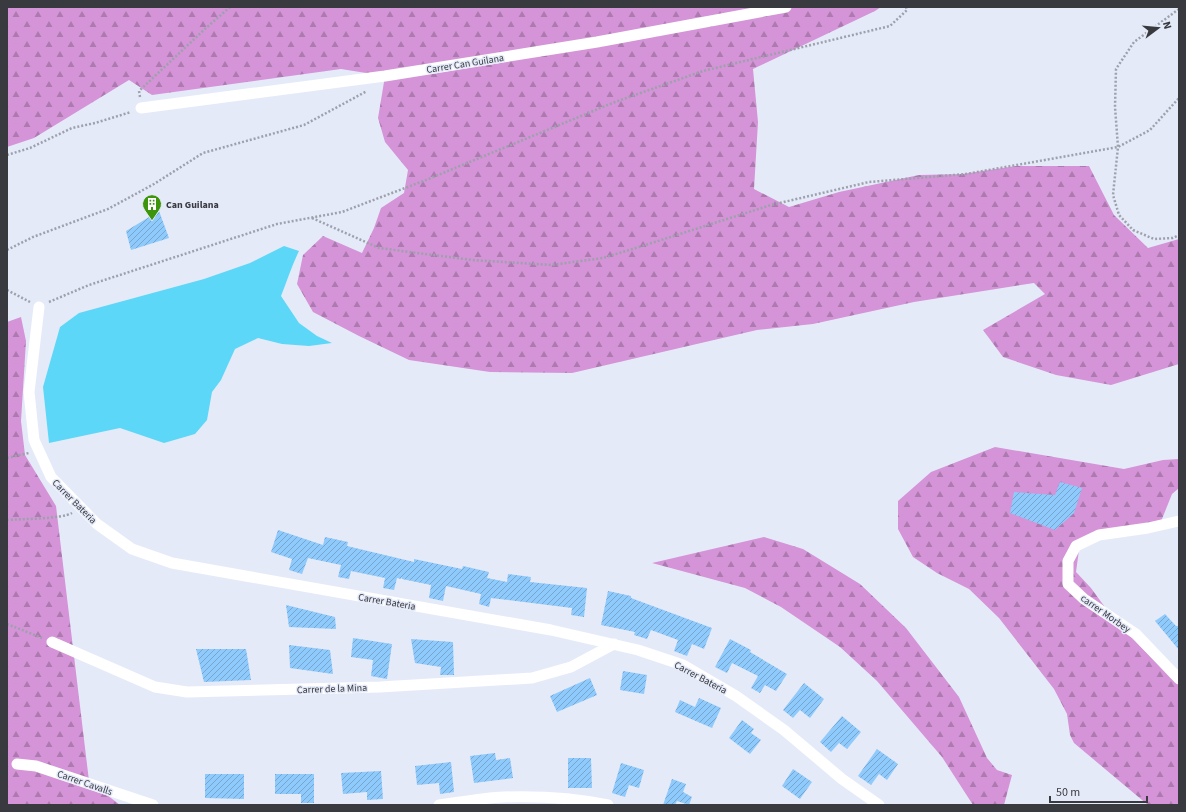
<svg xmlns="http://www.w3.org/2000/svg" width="1186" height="812" font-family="'Source Sans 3',sans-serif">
	<defs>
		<pattern id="forest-firs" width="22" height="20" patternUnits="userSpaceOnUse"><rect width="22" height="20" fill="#d494d7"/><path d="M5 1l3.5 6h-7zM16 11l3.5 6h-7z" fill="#ad7ab0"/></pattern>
		<pattern id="building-hatch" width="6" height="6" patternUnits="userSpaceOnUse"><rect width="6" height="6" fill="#8fcafc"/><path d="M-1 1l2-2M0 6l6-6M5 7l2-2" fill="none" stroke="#76a5cd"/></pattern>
	</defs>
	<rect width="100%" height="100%" fill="#e5eaf9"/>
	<g fill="url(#forest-firs)">
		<path d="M 7,7 L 881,7 L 875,11 L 753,69 L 758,122 L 754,189 L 789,207 L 839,192 L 919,175 L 962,174 L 1016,166 L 1089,166 L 1114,215 L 1148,248 L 1179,239 L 1179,364 L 1111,385 L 1056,375 L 1003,357 L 983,330 L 1045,294 L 1034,283 L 914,302 L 813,324 L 757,330 L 572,373 L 490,372 L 409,360 L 359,336 L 313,312 L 297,284 L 303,255 L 323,236 L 362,253 L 374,228 L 381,208 L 404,193 L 408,170 L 385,142 L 378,118 L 385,76 L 341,69 L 152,95 L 129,80 L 34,138 L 7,147 Z"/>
		<path d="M 21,317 L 26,341 L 21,421 L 25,455 L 56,506 L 89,781 L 120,805 L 7,805 L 7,322 Z"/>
		<path d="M 995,447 L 1124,469 L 1163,460 L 1179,459 L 1179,488 L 1172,494 L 1160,524 L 1099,535 L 1079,550 L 1076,572 L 1091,588 L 1115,621 L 1179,685 L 1179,805 L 1148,805 L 1074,743 L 1070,735 L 1067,714 L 1054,689 L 999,618 L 969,589 L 937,573 L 913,557 L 898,529 L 898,501 L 931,472 Z"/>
		<path d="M 764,537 L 803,549 L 860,584 L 906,628 L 959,697 L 987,758 L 997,770 L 1012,775 L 1004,805 L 973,805 L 942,757 L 877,681 L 840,647 L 781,607 L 745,588 L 652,563 Z"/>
	</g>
	<path fill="#5dd7f7" d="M 284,246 L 299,251 C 292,265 287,281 281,296 L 299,323 L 317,336 L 332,343 L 309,346 L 282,344 L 258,338 L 235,349 L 221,380 L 212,392 L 207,420 L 195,434 L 164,443 L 120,428 L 49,443 L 43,387 L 60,327 L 79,313 L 204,279 L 250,263 Z"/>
	<g fill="url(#building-hatch)">
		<path d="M 159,211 L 169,238 L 131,250 L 126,231 Z"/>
		<path d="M 1060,482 L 1082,488 L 1074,513 L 1055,530 L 1010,513 L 1014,492 L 1055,495 Z"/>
		<path d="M 278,530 L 323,545 L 325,537 L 348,542 L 347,546 L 414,562 L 414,559 L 462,569 L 463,566 L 489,572 L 487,578 L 507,582 L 508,574 L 531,577 L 530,582 L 587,588 L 584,617 L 571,615 L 572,608 L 491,598 L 489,607 L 479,604 L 481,594 L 446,586 L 443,601 L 429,598 L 431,585 L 402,579 L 401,577 L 401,579 L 397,578 L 394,590 L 383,588 L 385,578 L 351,571 L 349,579 L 338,577 L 341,565 L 308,558 L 302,574 L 289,570 L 292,559 L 271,552 Z"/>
		<path d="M 608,591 L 631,596 L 631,598 L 712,628 L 704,649 L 692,644 L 687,656 L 674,651 L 678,640 L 651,630 L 647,639 L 634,635 L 635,632 L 601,625 Z"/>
		<path d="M 286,605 L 335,617 L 336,629 L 289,627 Z"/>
		<path d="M 1165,614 L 1176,626 L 1179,626 L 1179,650 L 1155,621 Z"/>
		<path d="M 353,638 L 392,644 L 387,679 L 371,676 L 373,660 L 351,657 Z"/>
		<path d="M 411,639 L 453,642 L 454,675 L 440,675 L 441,667 L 415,663 Z"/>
		<path d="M 730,639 L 751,650 L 750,652 L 787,674 L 776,691 L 765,685 L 760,693 L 751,688 L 758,676 L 732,663 L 727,673 L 715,667 Z"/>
		<path d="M 289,645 L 330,650 L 333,674 L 290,668 Z"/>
		<path d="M 196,649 L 246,649 L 251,680 L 204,682 Z"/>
		<path d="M 623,671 L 647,675 L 644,694 L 620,690 Z"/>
		<path d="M 590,678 L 597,695 L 557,712 L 550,696 Z"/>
		<path d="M 804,683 L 824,699 L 810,718 L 800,710 L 793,718 L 783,710 Z"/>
		<path d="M 699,698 L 721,708 L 712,728 L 675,712 L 680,700 L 695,707 Z"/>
		<path d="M 842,716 L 861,732 L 847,749 L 839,743 L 831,752 L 820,742 Z"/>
		<path d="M 742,720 L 754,729 L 751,733 L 761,740 L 750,754 L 729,738 Z"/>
		<path d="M 877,749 L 898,764 L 887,780 L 879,774 L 871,785 L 858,776 Z"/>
		<path d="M 495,753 L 496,760 L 510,758 L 513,778 L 474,783 L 470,756 Z"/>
		<path d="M 568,758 L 591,758 L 592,788 L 568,788 Z"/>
		<path d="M 451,762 L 454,792 L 440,794 L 439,783 L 417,785 L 415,766 Z"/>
		<path d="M 621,763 L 644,770 L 639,788 L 629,785 L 625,797 L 612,793 Z"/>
		<path d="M 793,769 L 812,782 L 800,799 L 782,786 Z"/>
		<path d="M 381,771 L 383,799 L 367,800 L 367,792 L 343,794 L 341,773 Z"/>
		<path d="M 205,774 L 244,774 L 244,799 L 205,798 Z"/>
		<path d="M 275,774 L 314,774 L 314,803 L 301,803 L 301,794 L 275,794 Z"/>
		<path d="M 672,779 L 686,784 L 683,792 L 692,797 L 689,805 L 677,801 L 675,805 L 663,805 Z"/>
	</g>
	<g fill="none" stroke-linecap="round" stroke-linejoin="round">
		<g stroke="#9da1ac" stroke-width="2.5" stroke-dasharray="2 2" stroke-linecap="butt">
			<path d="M 1179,9 L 1134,42 L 1116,69 L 1115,107 L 1118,147 L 1113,195 L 1119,215 L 1133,230 L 1154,239 L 1173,238 L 1179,235"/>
			<path d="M 140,97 L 139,91 L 206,28 L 230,7"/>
			<path d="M 7,155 L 30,148 L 72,128 L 95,123 L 131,112"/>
			<path d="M 312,218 L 379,248 L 472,260 L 551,265 L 603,258 L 639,247 L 771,205 L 869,182 L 966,174 L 1118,147 L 1150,130 L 1179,98"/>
			<path d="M 7,250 L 33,237 L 108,209 L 154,184 L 203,153 L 304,125 L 367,91"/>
			<path d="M 7,290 L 30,302"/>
			<path d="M 49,302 L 89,285 L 277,224 L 342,212 L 426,180 L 615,102 L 703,71 L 890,26 L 907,10 L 906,7"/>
			<path d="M 7,458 L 29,453"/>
			<path d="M 7,520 C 21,519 62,519 72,513"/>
			<path d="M 7,624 L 42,638"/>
		</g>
		<g stroke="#fff" stroke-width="11">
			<path d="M 141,108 L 385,76 L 597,42 L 786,7"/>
			<path d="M 39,307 L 29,392 L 34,440 L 51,477 L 97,524 L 132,549 L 172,563 L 551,630 L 638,650 L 683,665 L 736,696 L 784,730 L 842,779 L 879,805"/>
			<path d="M 1179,521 L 1148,528 L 1099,535 L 1076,546 L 1068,561 L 1068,584 L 1084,599 L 1136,634 L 1179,679"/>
			<path d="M 52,642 L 155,687 L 187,692 L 380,687 L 532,678 L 571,667 L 614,644"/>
			<path d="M 17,764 L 36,766 L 153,805"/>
			<path d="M 439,805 C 461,802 482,798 504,797 C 538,796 575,798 608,805"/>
		</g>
	</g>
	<defs>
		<symbol id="building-pin" viewBox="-11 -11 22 30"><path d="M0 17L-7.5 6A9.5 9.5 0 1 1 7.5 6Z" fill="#3c950a" stroke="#e5eaf9"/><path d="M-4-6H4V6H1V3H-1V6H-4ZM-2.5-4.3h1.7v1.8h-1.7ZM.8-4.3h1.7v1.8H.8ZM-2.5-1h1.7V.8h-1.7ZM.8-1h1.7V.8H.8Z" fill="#fff"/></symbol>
	</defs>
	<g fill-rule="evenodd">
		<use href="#building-pin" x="141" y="193" width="22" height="30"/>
	</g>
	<g text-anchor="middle" stroke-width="3" stroke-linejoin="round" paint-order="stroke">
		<g font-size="10" fill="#383a40" stroke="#e5eaf9">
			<text transform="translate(465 63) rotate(-9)" y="4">Carrer Can Guilana</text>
			<text transform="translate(75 501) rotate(45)" y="4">Carrer Bateria</text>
			<text transform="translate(387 601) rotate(10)" y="4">Carrer Bateria</text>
			<text transform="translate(1106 613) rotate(35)" y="4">carrer Morbey</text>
			<text transform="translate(701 677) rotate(28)" y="4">Carrer Bateria</text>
			<text transform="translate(332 688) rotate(-2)" y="4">Carrer de la Mina</text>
			<text transform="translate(85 782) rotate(19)" y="4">Carrer Cavalls</text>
		</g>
		<g font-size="10" font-weight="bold" fill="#383a40" stroke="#e5eaf9" text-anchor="start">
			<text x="166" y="208">Can Guilana</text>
		</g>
	</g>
	<rect width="1186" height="812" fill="none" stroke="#383a40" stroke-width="16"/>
	<g transform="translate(1158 28) rotate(74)" stroke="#e5eaf9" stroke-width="3" paint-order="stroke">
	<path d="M0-3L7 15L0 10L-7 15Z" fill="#383a40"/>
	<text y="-6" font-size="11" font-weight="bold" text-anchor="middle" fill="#383a40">N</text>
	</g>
	<path d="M1050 796v6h97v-6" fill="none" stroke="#383a40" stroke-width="2"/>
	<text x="1056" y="796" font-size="12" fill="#383a40" stroke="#e5eaf9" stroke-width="3" paint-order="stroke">50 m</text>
</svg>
